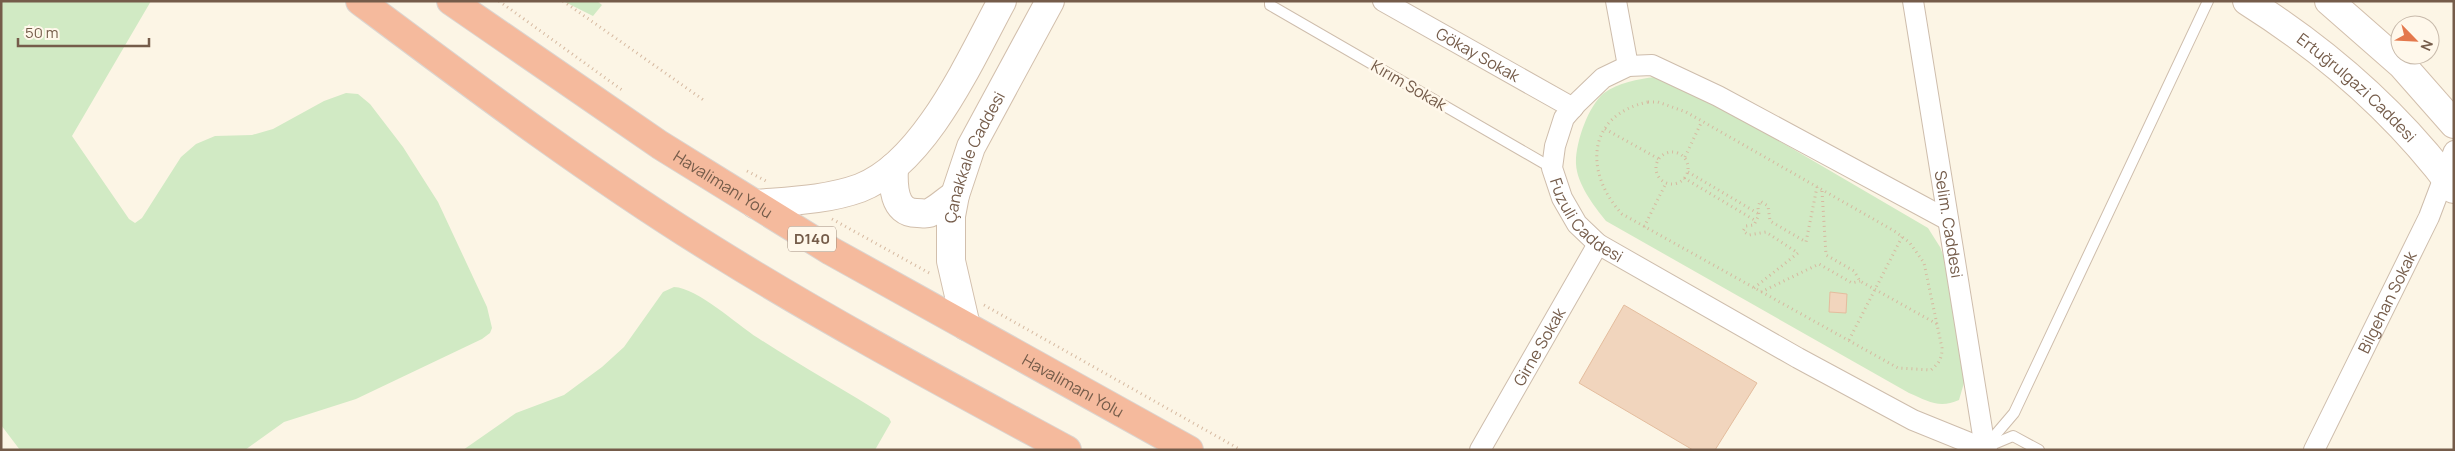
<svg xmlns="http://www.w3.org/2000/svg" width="2455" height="451" font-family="Manrope,sans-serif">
	<rect width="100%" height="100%" fill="#fcf5e5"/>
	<g fill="#d1eac4">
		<path d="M 1,1 L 151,1 L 72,136 L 129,219 L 135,223 L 142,218 L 181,157 L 196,144 L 215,136 L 252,135 L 273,129 L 324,101 L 346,93 L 358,94 L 370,104 L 403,147 L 438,202 L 487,307 L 492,328 L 490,333 L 482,339 L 356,399 L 284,422 L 245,450 L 20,450 L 1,425 Z"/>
		<path d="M 563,1 L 597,1 L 602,5 L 593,16 Z"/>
		<path d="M 1655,77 L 1680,83 L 1928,228 L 1940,247 L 1948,267 L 1968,369 L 1959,400 C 1939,409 1928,401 1909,393 L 1606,221 C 1594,206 1577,184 1576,164 C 1575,144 1588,106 1604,93 C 1618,83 1638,79 1655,77 Z"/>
		<path d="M 674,287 C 698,288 736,324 758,338 C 801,366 846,391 889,418 L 891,422 L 875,450 L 463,450 L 516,413 L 564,395 L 602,367 L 624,347 L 663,292 Z"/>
	</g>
	<g fill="#f1d5bd" stroke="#e4bd9e">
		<path d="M 1830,292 L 1847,294 L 1846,313 L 1829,312 Z"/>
		<path d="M 1624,305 L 1757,383 L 1715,450 L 1693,450 L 1579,383 Z"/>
	</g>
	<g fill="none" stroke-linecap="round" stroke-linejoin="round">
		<defs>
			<g id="lane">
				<path d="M 1270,1 L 1270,5 L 1552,168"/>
				<path d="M 1989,446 L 2013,436 L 2039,450"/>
				<path d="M 1985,447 L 2014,413 L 2208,1"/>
			</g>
			<g id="street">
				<path id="s1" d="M 1383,1 L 1573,108"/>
				<path d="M 1616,1 L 1628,66"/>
				<path id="s2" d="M 1913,1 L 1985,448"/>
				<path id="s3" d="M 1948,220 L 1718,96 L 1652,65 L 1628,66 L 1603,78 L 1577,103 L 1564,118 L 1555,146 L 1552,168 L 1562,198 L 1577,224 L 1598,244 L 1798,358 L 1913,420 L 1987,450"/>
				<path id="s4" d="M 1480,450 L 1598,244"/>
				<path id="s5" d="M 2314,450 L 2429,217 L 2454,151"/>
			</g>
			<g id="secondary">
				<path id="s6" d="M 2247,1 C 2326,51 2398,114 2454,189"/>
				<path d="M 2329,1 L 2402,65 L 2454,124"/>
				<path d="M 894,167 C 893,185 893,213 917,213 C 921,213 926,214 929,213 C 938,209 947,200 955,195"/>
				<path d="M 755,204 C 790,201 827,200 860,188 C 925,163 970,60 1002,1"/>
				<path id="s7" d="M 966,326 L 951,261 L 951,216 L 955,195 L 971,147 L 1050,1"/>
			</g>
			<g id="highway">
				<path d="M 360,1 C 475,87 592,175 715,251 C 829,322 949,386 1067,450"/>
				<path id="s8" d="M 451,1 L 660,145 L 831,251 L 1189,450"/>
			</g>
		</defs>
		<use href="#lane" stroke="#cebdac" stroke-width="12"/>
		<use href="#street" stroke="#cebdac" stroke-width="22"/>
		<use href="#secondary" stroke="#d2bfac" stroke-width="30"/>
		<use href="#highway" stroke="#dbd5d0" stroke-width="30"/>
		<g stroke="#d6b9a0" stroke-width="3" stroke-dasharray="1 4" stroke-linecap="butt">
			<path d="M 499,1 L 622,90"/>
			<path d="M 563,1 L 705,101"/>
			<path d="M 1648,102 L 1658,102 L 1686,112 L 1896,232 L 1910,243 L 1924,263 L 1942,348 C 1942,359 1939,363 1931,370 L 1898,368 L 1622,214 C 1584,173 1586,115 1648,102 Z"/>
			<path d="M 1605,129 L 1659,159"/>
			<circle cx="1672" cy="168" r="16"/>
			<path d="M 1685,157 L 1702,121"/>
			<path d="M 747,171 L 766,181"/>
			<path d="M 1688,172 L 1759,214"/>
			<path d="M 1684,178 L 1756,221"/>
			<path d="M 1822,191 L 1826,255 L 1854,271 L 1860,281 L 1937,324"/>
			<path d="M 832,219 L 931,274"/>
			<path d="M 1644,227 L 1666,183"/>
			<path d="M 1754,288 L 1798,253 L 1766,232 L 1749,235 L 1743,231 L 1746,226 L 1754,225 L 1759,215 L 1758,208 L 1760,201 L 1768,206 L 1770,221 L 1806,242 L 1817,187"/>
			<path d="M 1761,292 L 1819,264 L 1852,283 L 1860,281"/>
			<path d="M 984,305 L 1241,450"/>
			<path d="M 1849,340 L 1902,237"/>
		</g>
		<use href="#lane" stroke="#fff" stroke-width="10"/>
		<use href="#street" stroke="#fff" stroke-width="20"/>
		<use href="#secondary" stroke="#fff" stroke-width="28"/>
		<use href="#highway" stroke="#f5ba9d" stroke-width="28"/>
	</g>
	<g text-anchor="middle" stroke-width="5" stroke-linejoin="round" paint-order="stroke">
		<rect fill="#fff8eb" stroke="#9e8b7a" stroke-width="1" x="788" y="226.5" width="48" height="25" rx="4"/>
		<g font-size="15" font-weight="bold" fill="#755c4a">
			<text x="812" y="244">D140</text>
		</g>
		<g font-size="16" fill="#755c4a" stroke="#fff8eb">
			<text dy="6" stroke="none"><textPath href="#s1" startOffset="109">Gökay Sokak</textPath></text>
			<text transform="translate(1409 85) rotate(30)" y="6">Kırım Sokak</text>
			<text dy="6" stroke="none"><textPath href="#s6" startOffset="140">Ertuğrulgazi Caddesi</textPath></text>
			<text dy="6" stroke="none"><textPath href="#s7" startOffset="175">Çanakkale Caddesi</textPath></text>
			<text dy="6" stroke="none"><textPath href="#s8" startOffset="328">Havalimanı Yolu</textPath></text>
			<text dy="6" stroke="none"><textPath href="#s3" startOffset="558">Fuzuli Caddesi</textPath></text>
			<text dy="6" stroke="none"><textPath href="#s2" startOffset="226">Selim. Caddesi</textPath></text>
			<text dy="6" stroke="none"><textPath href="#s5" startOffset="165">Bilgehan Sokak</textPath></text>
			<text dy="6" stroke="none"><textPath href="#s4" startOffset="119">Girne Sokak</textPath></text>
			<text dy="6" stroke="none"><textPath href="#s8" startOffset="732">Havalimanı Yolu</textPath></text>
		</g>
	</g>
	<rect width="2455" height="451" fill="none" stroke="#755c4a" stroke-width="5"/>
	<g transform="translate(2415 40) rotate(114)"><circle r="24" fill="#fff8eb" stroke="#c8baab"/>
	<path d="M0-4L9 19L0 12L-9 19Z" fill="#e4784c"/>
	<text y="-8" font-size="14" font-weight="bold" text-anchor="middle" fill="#755c4a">N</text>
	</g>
	<path d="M18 38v8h131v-8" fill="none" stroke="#755c4a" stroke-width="2.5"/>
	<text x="25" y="38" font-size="15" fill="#755c4a" stroke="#fff8eb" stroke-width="4" paint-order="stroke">50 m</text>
</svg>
